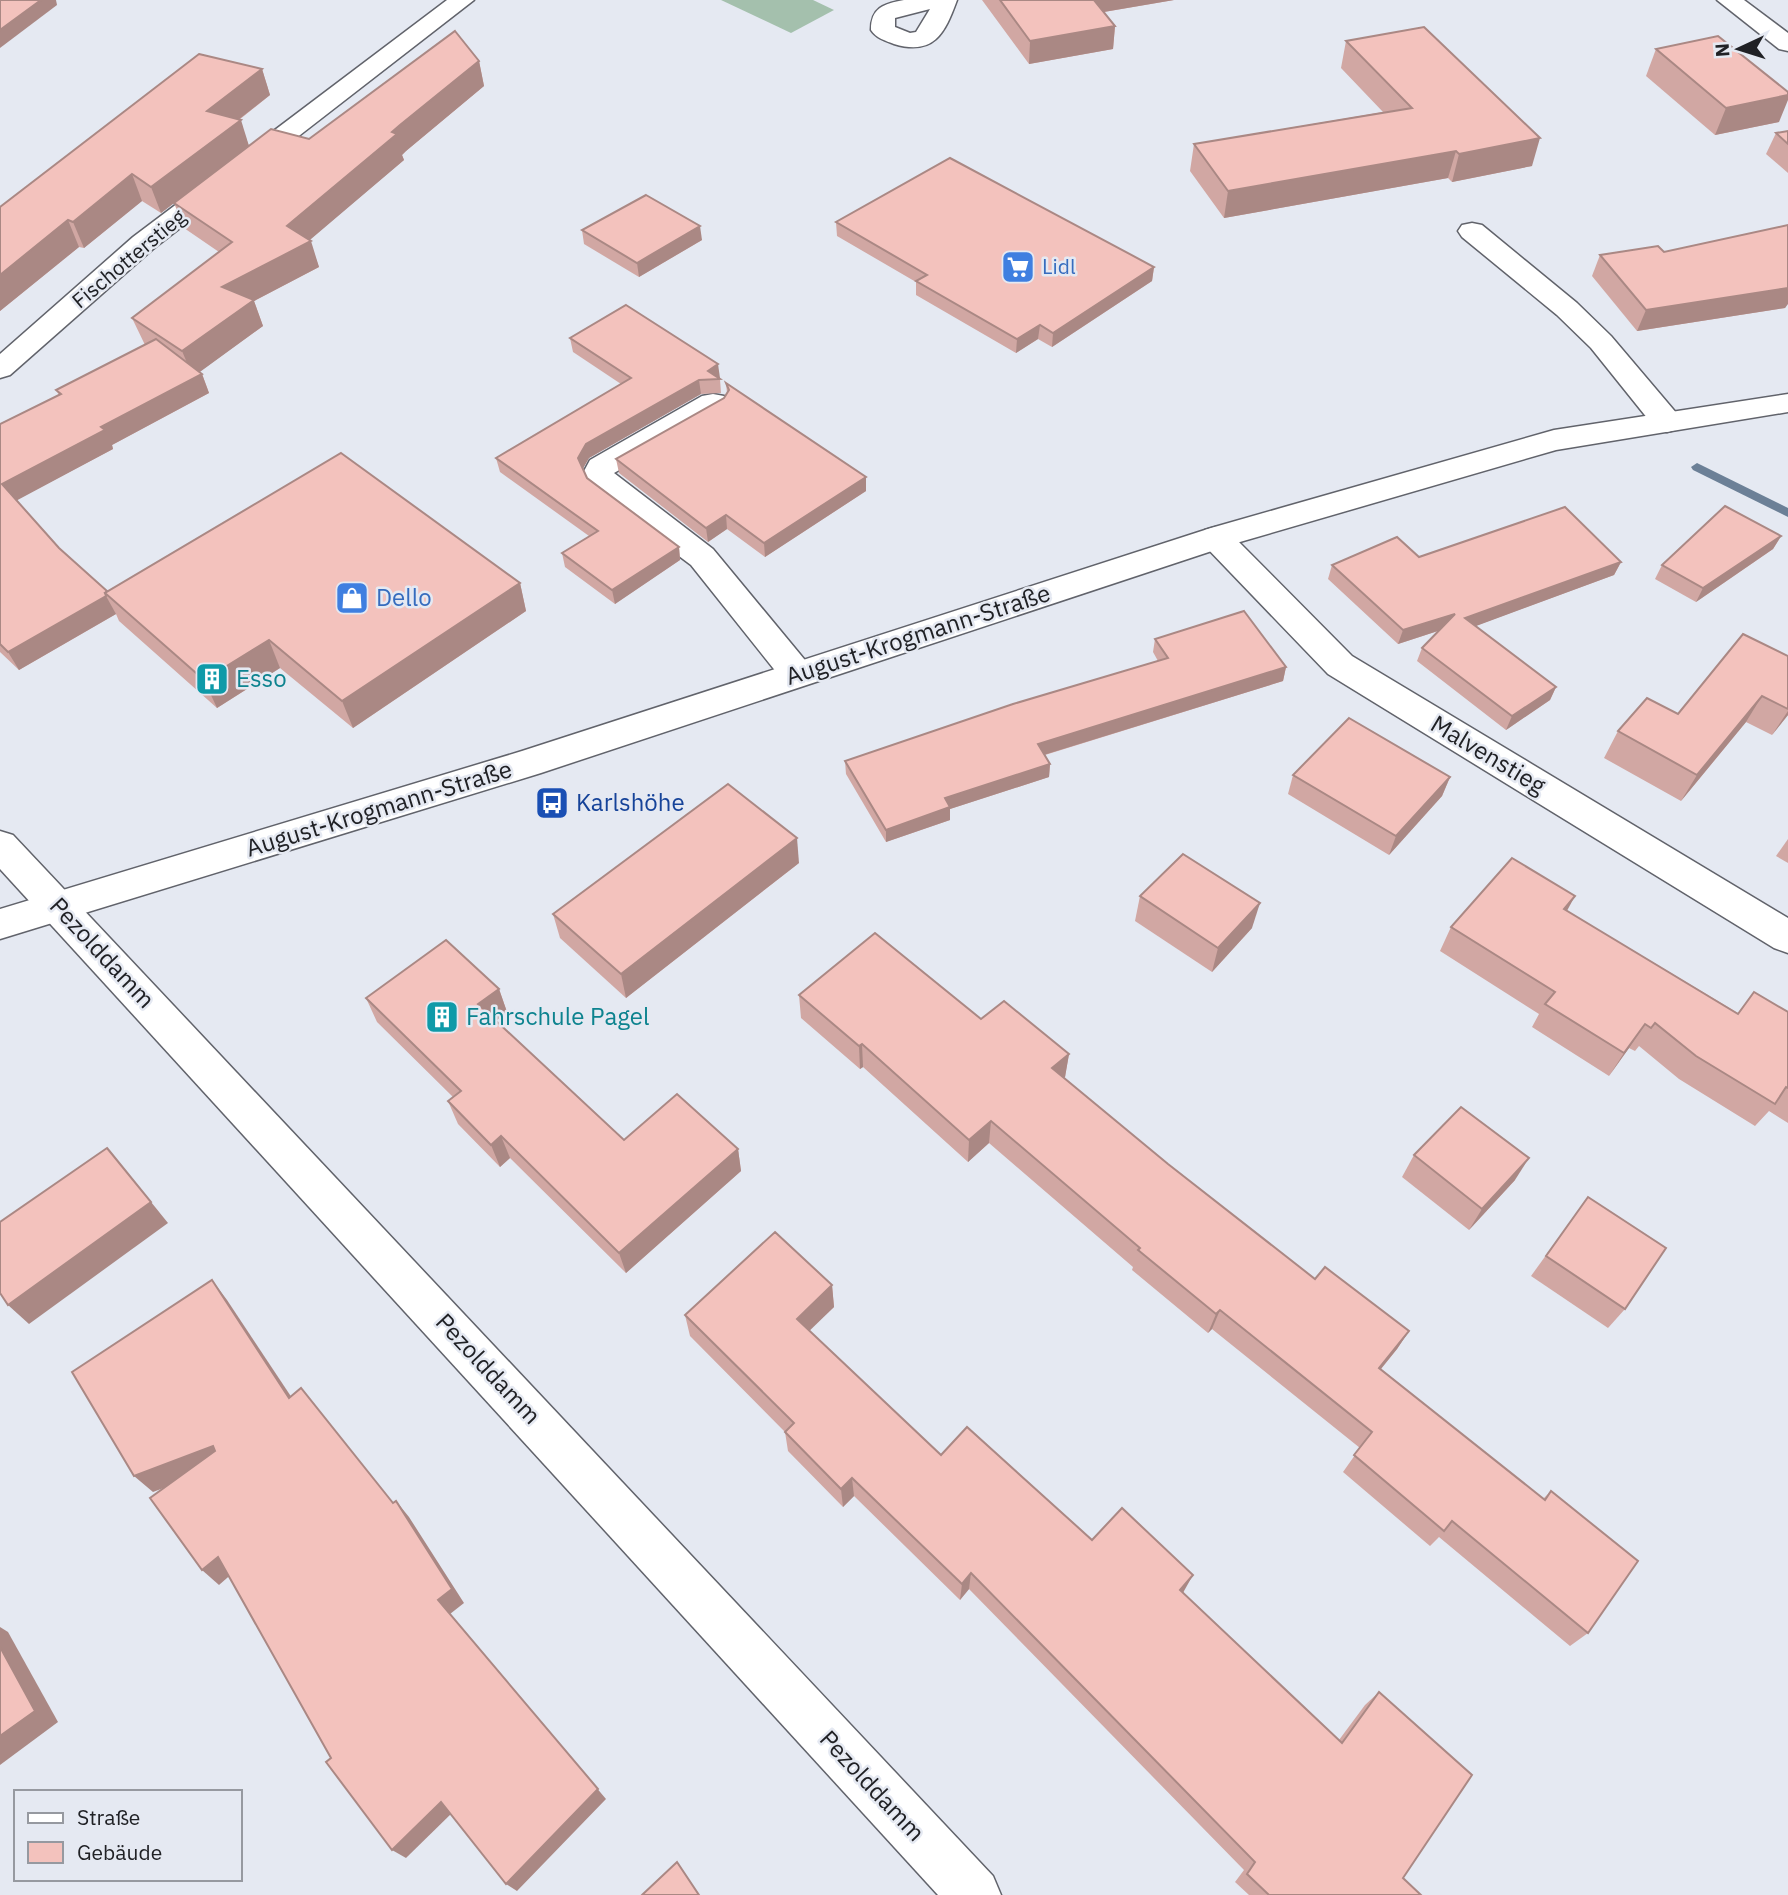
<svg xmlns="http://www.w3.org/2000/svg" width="1788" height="1895" font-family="'IBM Plex Sans',sans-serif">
	<rect width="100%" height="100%" fill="#e5e9f2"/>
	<path fill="#a4c0ad" d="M 721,0 L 813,0 L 834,10 L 791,33 Z"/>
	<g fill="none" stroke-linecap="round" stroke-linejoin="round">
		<path fill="#6c8097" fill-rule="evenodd" d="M 1697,463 L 1788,508 L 1788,517 L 1693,470 L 1691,467 Z"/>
		<defs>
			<g id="minor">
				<path d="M 447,0 L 474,0 L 153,249 L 10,375 L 0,378 L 0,354 L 133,237 Z"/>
				<path d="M 904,0 L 957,0 C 945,33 934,56 894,44 C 886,41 876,38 871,30 C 871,8 883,4 904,0 ZM 930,9 L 916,32 L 910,33 L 895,27 L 895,18 Z"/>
				<path d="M 1717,0 L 1744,0 L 1788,33 L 1788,51 L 1779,49 Z"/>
				<path d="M 1472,223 L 1482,225 L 1577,303 L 1611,336 L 1678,415 L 1682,422 L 1678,429 L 1667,432 L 1656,429 L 1591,348 L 1557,315 L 1462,237 L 1458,231 L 1462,225 Z"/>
				<path d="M 713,394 L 724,396 L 728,403 L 724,410 L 614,473 L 713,549 L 809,665 L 814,674 L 809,683 L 797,686 L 785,683 L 691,565 L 591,490 L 583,473 L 590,460 L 702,396 Z"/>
				<path d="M 1216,527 L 1227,530 L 1352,656 L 1788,918 L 1788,953 L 1774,948 L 1328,674 L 1205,546 L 1200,538 L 1205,530 Z"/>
				<path d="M 0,831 L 13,835 L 993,1876 L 1001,1895 L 938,1895 L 0,869 Z"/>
			</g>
			<path id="major" d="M 1788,394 L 1788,412 L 1556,450 L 1233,544 L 541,773 L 0,939 L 0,909 L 522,751 L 1211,528 L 1554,430 Z"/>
		</defs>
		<use href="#minor" stroke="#61636b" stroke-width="3"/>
		<use href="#major" stroke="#61636b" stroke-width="3"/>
		<use href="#minor" fill="#fff" fill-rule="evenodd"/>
		<use href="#major" fill="#fff" fill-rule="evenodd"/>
	</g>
	<g fill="#d1a7a3">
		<path d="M 982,0 L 1174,0 L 1104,12 L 1115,26 L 1113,49 L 1029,64 Z"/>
		<path d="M 1346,41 L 1532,166 L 1452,182 L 1448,178 L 1224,218 L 1190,171 L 1194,144 L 1383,112 L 1341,68 Z"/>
		<path d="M 1656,49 L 1779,122 L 1715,135 L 1646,76 Z"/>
		<path d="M 479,61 L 484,86 L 406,151 L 402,155 L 404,160 L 309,240 L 319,267 L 254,301 L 263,326 L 199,372 L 202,374 L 209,393 L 112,445 L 113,449 L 16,500 L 59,548 L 107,591 L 520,583 L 526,611 L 353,728 L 280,668 L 217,708 L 119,621 L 116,614 L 19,670 L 0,652 L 0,424 L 59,395 L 56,390 L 145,345 L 132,318 L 219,252 L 184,228 L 174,203 L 161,213 L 142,201 L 84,248 L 79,247 L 0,311 L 0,207 L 262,69 L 270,95 L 239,120 L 249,146 L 309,139 Z"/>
		<path d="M 1788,131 L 1788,173 L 1766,154 L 1776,133 Z"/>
		<path d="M 836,222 L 1154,267 L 1152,281 L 1052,347 L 1038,339 L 1016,353 L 916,295 L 916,282 L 837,236 Z"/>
		<path d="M 582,230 L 702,240 L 639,277 L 584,244 Z"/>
		<path d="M 1664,252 L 1787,304 L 1785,308 L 1637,331 L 1592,276 L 1600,255 Z"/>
		<path d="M 570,338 L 720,378 L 720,379 L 721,393 L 701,394 L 589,458 L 583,468 L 587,478 L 679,547 L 680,560 L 615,604 L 565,567 L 562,553 L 589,536 L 500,472 L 496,458 L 621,384 L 573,352 Z"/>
		<path d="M 726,383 L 866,491 L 765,557 L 727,529 L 708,542 L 619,473 L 616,459 L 724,398 L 727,393 Z"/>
		<path d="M 1781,536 L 1773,549 L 1696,602 L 1655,579 L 1662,565 Z"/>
		<path d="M 1419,557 L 1621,562 L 1614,575 L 1475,626 L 1556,687 L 1550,700 L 1506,730 L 1417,661 L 1422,648 L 1438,631 L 1398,644 L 1328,579 L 1332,565 Z"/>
		<path d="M 1155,639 L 1286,667 L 1283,681 L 1045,755 L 1050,764 L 1049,777 L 950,809 L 950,820 L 886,842 L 846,774 L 845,761 L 1158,661 L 1153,652 Z"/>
		<path d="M 1788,656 L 1788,715 L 1772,735 L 1746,722 L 1681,801 L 1604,758 L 1618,731 L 1678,714 Z"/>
		<path d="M 1293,775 L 1450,777 L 1442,796 L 1389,855 L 1288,794 Z"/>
		<path d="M 1788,839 L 1788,863 L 1776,856 Z"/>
		<path d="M 799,863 L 626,998 L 560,938 L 553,914 Z"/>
		<path d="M 1140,896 L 1252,928 L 1212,972 L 1135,921 Z"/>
		<path d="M 1567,911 L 1738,1013 L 1754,992 L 1788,1012 L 1788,1123 L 1769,1111 L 1755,1126 L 1679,1079 L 1639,1046 L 1635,1051 L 1629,1048 L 1609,1076 L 1532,1027 L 1539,1014 L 1440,951 L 1451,927 Z"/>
		<path d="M 499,989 L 507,1012 L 496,1021 L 624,1140 L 738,1149 L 741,1171 L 626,1273 L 510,1158 L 500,1167 L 458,1124 L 448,1101 L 453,1097 L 377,1022 L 366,998 Z"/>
		<path d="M 799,995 L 981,1019 L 1069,1054 L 1065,1077 L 1064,1078 L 1168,1164 L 1315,1279 L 1409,1331 L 1397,1349 L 1381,1369 L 1543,1499 L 1551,1491 L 1588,1633 L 1570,1646 L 1439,1537 L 1430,1546 L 1343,1472 L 1360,1448 L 1212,1329 L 1208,1333 L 1132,1270 L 1133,1267 L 989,1143 L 968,1162 L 863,1067 L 860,1069 L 801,1018 Z"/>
		<path d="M 1414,1155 L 1515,1180 L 1469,1230 L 1402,1177 Z"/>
		<path d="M 1573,1218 L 1625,1309 L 1608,1328 L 1531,1276 Z"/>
		<path d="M 832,1285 L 834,1307 L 809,1330 L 941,1455 L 1092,1540 L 1184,1591 L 1183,1593 L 1339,1740 L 1365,1705 L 1379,1692 L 1403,1878 L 1421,1895 L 1249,1895 L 1235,1882 L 1244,1870 L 969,1589 L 960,1600 L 854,1496 L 843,1507 L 788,1451 L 785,1432 L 690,1336 L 685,1315 Z"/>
	</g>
	<g fill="#aa8884">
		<path d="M 41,0 L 56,0 L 57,5 L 0,48 L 0,30 Z"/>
		<path d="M 1087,0 L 1174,0 L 1086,15 Z"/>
		<path d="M 1115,26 L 1113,49 L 1029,64 L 1030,41 Z"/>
		<path d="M 479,61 L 484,86 L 406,151 L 402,155 L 404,160 L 304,245 L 311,241 L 319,267 L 254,301 L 263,326 L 193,377 L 182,351 L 222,287 L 287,226 L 400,125 Z"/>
		<path d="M 262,69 L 270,95 L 216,137 L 207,111 Z"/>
		<path d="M 1788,95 L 1788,100 L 1779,122 L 1715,135 L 1726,108 Z"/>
		<path d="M 241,120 L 249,146 L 161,213 L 151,187 Z"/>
		<path d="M 1540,138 L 1532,166 L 1452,182 L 1459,154 Z"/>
		<path d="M 1456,151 L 1448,178 L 1224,218 L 1228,191 Z"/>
		<path d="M 132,174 L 142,201 L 84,248 L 73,222 Z"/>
		<path d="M 68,220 L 79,247 L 0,311 L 0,275 Z"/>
		<path d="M 700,226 L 702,240 L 639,277 L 637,263 Z"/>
		<path d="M 1154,267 L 1152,281 L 1052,347 L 1053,333 Z"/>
		<path d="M 1788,288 L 1788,304 L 1785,308 L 1637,331 L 1646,310 Z"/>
		<path d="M 1040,325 L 1038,339 L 1016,353 L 1017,339 Z"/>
		<path d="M 718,364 L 720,378 L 718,379 L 708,371 Z"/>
		<path d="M 202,374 L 209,393 L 112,445 L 113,449 L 12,503 L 2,484 L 101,427 Z"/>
		<path d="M 699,380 L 701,394 L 589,458 L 581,472 L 578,458 L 586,444 Z"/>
		<path d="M 866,477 L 866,491 L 765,557 L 764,543 Z"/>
		<path d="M 726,515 L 727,529 L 708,542 L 706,528 Z"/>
		<path d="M 1781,536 L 1773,549 L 1696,602 L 1703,588 Z"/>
		<path d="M 679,547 L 680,560 L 615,604 L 612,590 Z"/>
		<path d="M 1621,562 L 1614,575 L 1460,632 L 1465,618 Z"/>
		<path d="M 520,583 L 526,611 L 353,728 L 342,701 Z"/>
		<path d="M 106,596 L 116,614 L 19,670 L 8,652 Z"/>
		<path d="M 1455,614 L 1450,627 L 1398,644 L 1403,630 Z"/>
		<path d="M 269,640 L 280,668 L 217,708 L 204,680 Z"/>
		<path d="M 1286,667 L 1283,681 L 1037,757 L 1038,744 Z"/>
		<path d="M 1556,687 L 1550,700 L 1506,730 L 1512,716 Z"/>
		<path d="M 1762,696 L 1746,722 L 1681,801 L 1697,775 Z"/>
		<path d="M 1788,711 L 1788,715 L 1772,735 Z"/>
		<path d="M 1050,764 L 1049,777 L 950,809 L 950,820 L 886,842 L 886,830 L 945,798 Z"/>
		<path d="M 1450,777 L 1442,796 L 1389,855 L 1396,836 Z"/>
		<path d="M 797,838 L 799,863 L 626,998 L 621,974 Z"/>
		<path d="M 1575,896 L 1562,920 L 1564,909 Z"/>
		<path d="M 1260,903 L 1252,928 L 1212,972 L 1218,948 Z"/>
		<path d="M 499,989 L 507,1012 L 487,1028 L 478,1004 Z"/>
		<path d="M 1645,1024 L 1629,1048 L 1609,1076 L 1624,1053 Z"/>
		<path d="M 862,1044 L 863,1067 L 860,1069 L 859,1046 Z"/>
		<path d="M 1069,1054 L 1065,1077 L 1049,1091 L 1052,1068 Z"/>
		<path d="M 991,1121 L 989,1143 L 968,1162 L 969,1140 Z"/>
		<path d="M 501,1136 L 510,1158 L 500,1167 L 491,1145 Z"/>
		<path d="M 738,1149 L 741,1171 L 626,1273 L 619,1253 Z"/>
		<path d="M 1529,1158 L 1515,1180 L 1469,1230 L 1482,1209 Z"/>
		<path d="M 151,1202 L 168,1223 L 29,1324 L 8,1305 Z"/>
		<path d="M 212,1280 L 227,1300 L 304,1416 L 289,1398 Z"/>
		<path d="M 832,1285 L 834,1307 L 800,1340 L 797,1319 Z"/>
		<path d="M 1220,1310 L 1212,1329 L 1208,1333 L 1216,1314 Z"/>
		<path d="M 1409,1331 L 1397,1349 L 1367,1386 L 1379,1368 Z"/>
		<path d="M 213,1446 L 230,1463 L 153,1492 L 134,1476 Z"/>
		<path d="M 852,1478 L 854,1496 L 843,1507 L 841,1489 Z"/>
		<path d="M 396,1501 L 409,1517 L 464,1603 L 450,1614 L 606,1799 L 517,1891 L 506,1884 L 438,1600 Z"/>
		<path d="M 218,1557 L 235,1571 L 219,1585 L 202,1570 Z"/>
		<path d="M 971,1573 L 969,1589 L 960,1600 L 962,1584 Z"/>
		<path d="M 1193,1575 L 1184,1591 L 1171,1606 L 1180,1590 Z"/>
		<path d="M 0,1627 L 8,1632 L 58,1722 L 0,1765 Z"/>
		<path d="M 441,1802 L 454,1811 L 406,1858 L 392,1850 Z"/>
	</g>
	<g fill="#f3c2bd" stroke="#aa8884" stroke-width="2">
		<path d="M 0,0 L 41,0 L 0,30 Z"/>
		<path d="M 1000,0 L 1094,0 L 1115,26 L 1030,41 Z"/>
		<path d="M 1424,27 L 1540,138 L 1459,154 L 1456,151 L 1228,191 L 1194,144 L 1412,108 L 1346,41 Z"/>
		<path d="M 455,31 L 479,61 L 400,125 L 392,132 L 397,134 L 287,226 L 311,241 L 222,287 L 254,300 L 182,351 L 132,318 L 232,242 L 174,203 L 271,129 L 309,139 Z"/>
		<path d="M 1718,36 L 1788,92 L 1788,95 L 1726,108 L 1656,49 Z"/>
		<path d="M 199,54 L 262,69 L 207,111 L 241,120 L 151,187 L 132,174 L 73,222 L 68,220 L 0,275 L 0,207 Z"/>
		<path d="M 1788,131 L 1788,144 L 1776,133 Z"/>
		<path d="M 950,158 L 1154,267 L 1053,333 L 1040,325 L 1017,339 L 916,281 L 927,275 L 836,222 Z"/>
		<path d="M 646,195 L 700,226 L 637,263 L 582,230 Z"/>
		<path d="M 1788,225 L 1788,288 L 1646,310 L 1600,255 L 1658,246 L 1664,252 Z"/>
		<path d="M 626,305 L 718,364 L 708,371 L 720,379 L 699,380 L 586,444 L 578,458 L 587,478 L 679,547 L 612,590 L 562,553 L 598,531 L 496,458 L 631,378 L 570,338 Z"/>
		<path d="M 156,339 L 202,374 L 101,427 L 105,430 L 2,484 L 59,548 L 107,591 L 105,593 L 106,596 L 8,652 L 0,644 L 0,424 L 61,394 L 56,390 Z"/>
		<path d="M 726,383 L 866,477 L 764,543 L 726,515 L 706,528 L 616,459 L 724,398 L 729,390 Z"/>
		<path d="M 341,453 L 520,583 L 342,701 L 269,640 L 204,680 L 105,593 Z"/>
		<path d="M 1725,506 L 1781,536 L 1703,588 L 1662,565 Z"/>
		<path d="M 1565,507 L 1621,562 L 1465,618 L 1556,687 L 1512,716 L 1422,648 L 1455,614 L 1403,630 L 1332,565 L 1397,537 L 1419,557 Z"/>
		<path d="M 1244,611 L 1286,667 L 1038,744 L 1050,764 L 945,798 L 950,807 L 886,830 L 845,761 L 1013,704 L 1168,658 L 1155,639 Z"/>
		<path d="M 1743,634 L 1788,656 L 1788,709 L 1762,696 L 1697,775 L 1618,731 L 1647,698 L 1678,714 Z"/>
		<path d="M 1349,718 L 1450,777 L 1396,836 L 1293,775 Z"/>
		<path d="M 728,784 L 797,838 L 621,974 L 553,914 Z"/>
		<path d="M 1183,854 L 1260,903 L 1218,948 L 1140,896 Z"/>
		<path d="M 1512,858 L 1575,896 L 1564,909 L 1738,1014 L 1754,992 L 1788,1012 L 1788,1088 L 1786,1087 L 1775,1104 L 1696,1056 L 1655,1023 L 1651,1028 L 1645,1024 L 1624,1053 L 1545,1004 L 1555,992 L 1451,927 Z"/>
		<path d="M 875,933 L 981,1019 L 1004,1001 L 1069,1054 L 1052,1068 L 1168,1164 L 1315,1279 L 1325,1267 L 1409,1331 L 1379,1368 L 1545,1500 L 1551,1491 L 1638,1561 L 1588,1633 L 1452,1521 L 1444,1531 L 1354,1455 L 1372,1432 L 1220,1310 L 1216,1314 L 1138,1250 L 1140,1248 L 991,1121 L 969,1140 L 862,1044 L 859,1046 L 799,995 Z"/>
		<path d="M 446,940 L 499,989 L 478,1004 L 624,1140 L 677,1094 L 738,1149 L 619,1253 L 501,1136 L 491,1145 L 448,1101 L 461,1091 L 366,998 Z"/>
		<path d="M 1461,1107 L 1529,1158 L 1482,1209 L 1414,1155 Z"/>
		<path d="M 107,1148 L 151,1202 L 8,1305 L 0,1293 L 0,1222 Z"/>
		<path d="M 1588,1197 L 1666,1248 L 1625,1309 L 1546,1256 Z"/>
		<path d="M 775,1232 L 832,1285 L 797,1319 L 941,1455 L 967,1427 L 1092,1540 L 1122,1508 L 1193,1575 L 1180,1590 L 1342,1743 L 1379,1692 L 1472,1775 L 1403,1878 L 1421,1895 L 1269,1895 L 1247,1874 L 1255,1862 L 971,1573 L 962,1584 L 852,1478 L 841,1489 L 785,1432 L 794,1423 L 685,1315 Z"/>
		<path d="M 212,1280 L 289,1398 L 301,1388 L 393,1503 L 396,1501 L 452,1589 L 438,1600 L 598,1789 L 506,1884 L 441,1802 L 392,1850 L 326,1762 L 331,1758 L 218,1557 L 202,1570 L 150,1498 L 215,1451 L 213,1446 L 134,1476 L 72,1372 Z"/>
		<path d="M 0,1647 L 35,1711 L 0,1736 Z"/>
		<path d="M 677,1862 L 699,1895 L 642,1895 Z"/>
	</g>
	<defs>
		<symbol id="supermarket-square" viewBox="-11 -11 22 22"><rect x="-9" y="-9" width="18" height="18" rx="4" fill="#3f7fe0" stroke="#e5e9f2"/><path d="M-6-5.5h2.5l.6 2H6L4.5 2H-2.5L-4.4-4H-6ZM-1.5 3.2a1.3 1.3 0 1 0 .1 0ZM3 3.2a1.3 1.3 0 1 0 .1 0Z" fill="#fff"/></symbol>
		<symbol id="shop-square" viewBox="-11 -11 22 22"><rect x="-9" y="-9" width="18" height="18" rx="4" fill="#3f7fe0" stroke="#e5e9f2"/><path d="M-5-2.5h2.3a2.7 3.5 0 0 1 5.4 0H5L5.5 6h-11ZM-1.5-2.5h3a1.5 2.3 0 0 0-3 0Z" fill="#fff"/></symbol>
		<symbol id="building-square" viewBox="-11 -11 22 22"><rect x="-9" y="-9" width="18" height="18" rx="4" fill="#0f9aa8" stroke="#e5e9f2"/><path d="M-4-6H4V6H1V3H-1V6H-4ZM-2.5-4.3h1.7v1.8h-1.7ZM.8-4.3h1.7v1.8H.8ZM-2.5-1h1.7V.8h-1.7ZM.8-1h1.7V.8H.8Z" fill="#fff"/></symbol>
		<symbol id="bus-square" viewBox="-11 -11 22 22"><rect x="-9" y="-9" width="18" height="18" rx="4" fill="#1a4fb4" stroke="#e5e9f2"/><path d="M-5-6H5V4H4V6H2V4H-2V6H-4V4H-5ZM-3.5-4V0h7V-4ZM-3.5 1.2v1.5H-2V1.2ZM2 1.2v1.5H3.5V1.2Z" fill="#fff"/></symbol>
	</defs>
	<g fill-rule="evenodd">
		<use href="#supermarket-square" x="999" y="248" width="38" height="38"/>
		<use href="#shop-square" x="333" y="579" width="38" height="38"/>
		<use href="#building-square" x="193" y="660" width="38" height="38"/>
		<use href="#bus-square" x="533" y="784" width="38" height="38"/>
		<use href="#building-square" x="423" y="998" width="38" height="38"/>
	</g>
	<g text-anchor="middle" stroke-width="5" stroke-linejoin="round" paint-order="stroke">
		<g font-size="21" fill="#202125" stroke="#e5e9f2">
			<text transform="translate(129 259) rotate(-40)" y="7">Fischotterstieg</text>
		</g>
		<g font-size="21" fill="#366cbe" stroke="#e5e9f2" text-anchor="start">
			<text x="1042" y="274">Lidl</text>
		</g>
		<g font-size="24" fill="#366cbe" stroke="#e5e9f2" text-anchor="start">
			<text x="376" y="606">Dello</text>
		</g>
		<g font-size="24" fill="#202125" stroke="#e5e9f2">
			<text transform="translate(918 635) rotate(-18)" y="8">August-Krogmann-Straße</text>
			<text transform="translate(1488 755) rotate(31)" y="8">Malvenstieg</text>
			<text transform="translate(379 809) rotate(-17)" y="8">August-Krogmann-Straße</text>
			<text transform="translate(102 953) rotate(47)" y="8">Pezolddamm</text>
			<text transform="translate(488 1369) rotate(47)" y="8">Pezolddamm</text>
			<text transform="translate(872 1786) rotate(47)" y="8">Pezolddamm</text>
		</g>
		<g font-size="24" fill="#0d838f" stroke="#e5e9f2" text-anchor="start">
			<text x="236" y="687">Esso</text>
			<text x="466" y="1025">Fahrschule Pagel</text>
		</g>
		<g font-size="24" fill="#164399" stroke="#e5e9f2" text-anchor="start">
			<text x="576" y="811">Karlshöhe</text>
		</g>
	</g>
	<rect x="14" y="1790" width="228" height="91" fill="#e5e9f2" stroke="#9699a0" stroke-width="2"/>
	<rect x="28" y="1813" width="35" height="10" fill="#ffffff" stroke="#9699a0" stroke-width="2"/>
	<text x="77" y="1825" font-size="21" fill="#202125">Straße</text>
	<rect x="28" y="1842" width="35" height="21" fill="#f3c2bd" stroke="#9699a0" stroke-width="2"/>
	<text x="77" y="1860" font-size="21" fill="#202125">Gebäude</text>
	<g transform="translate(1739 49) rotate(266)" stroke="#e5e9f2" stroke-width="5" paint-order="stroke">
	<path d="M0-5L12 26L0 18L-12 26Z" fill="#202125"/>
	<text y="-10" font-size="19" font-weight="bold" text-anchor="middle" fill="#202125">N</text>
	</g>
</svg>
